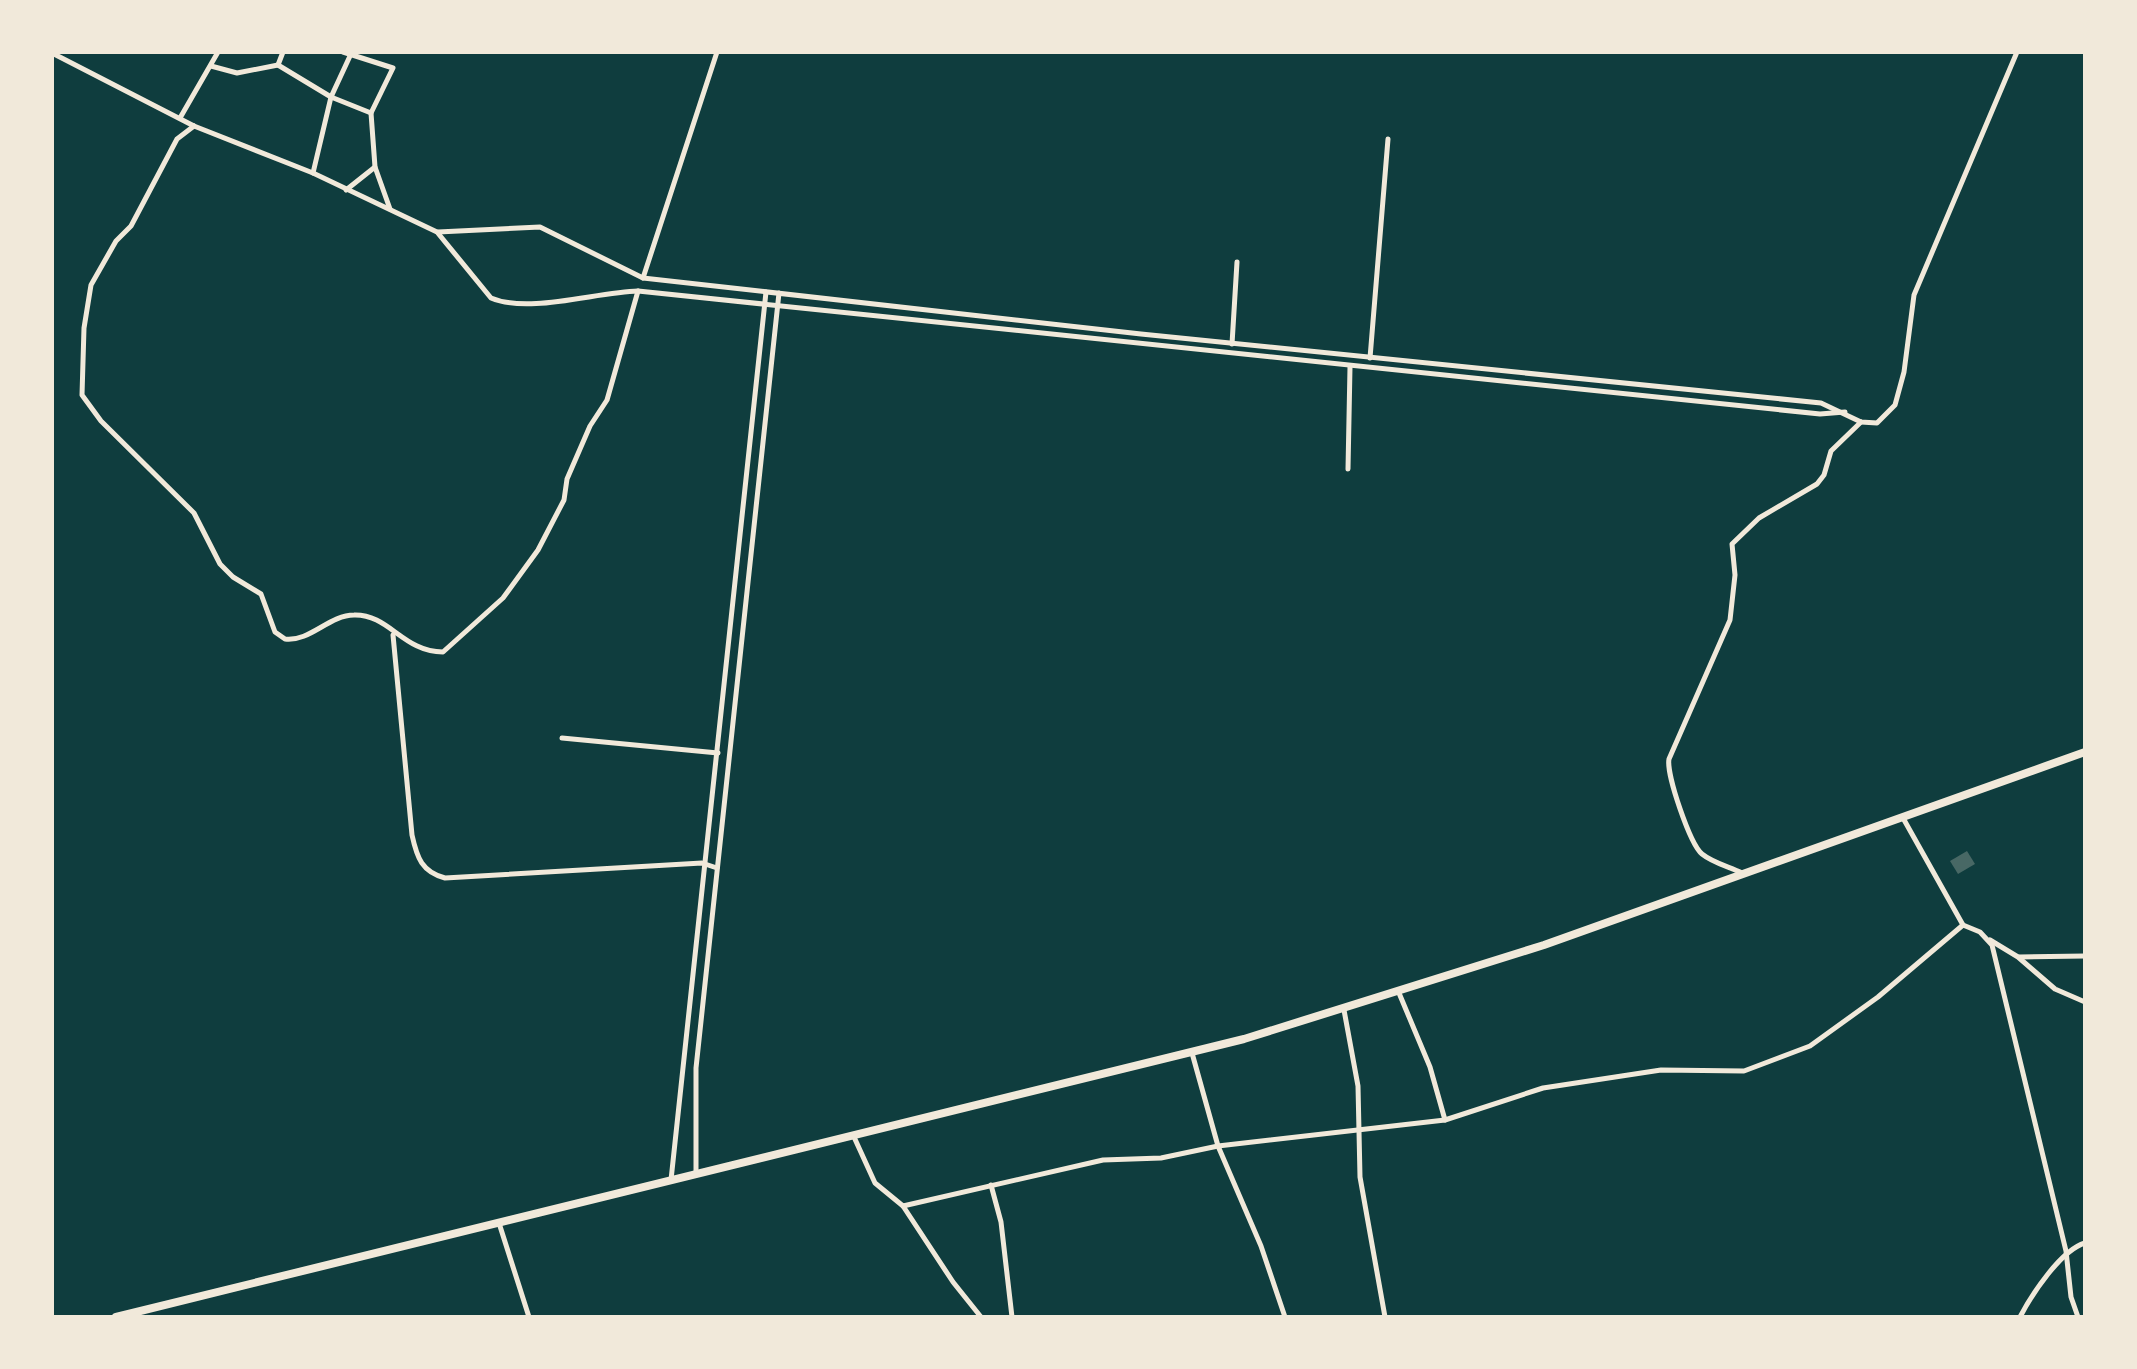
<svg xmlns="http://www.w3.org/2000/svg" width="2137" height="1369" font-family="Arial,sans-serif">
	<rect width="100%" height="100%" fill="#0f3d3e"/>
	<path fill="#486865" d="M 1967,851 L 1975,864 L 1958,874 L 1950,861 Z"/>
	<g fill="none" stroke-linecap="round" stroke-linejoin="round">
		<g stroke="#f1e9da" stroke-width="5">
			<path d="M 283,52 L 278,65 L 331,97 L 371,113"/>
			<path d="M 343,52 L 393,68 L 371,113 L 375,167 L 390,209"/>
			<path d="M 52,53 L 194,126 L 313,173 L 437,232 L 491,298 C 529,314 596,292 638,291 L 1820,414 L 1845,412"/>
			<path d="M 211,66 L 237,73 L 278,65"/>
			<path d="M 180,118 L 218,52"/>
			<path d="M 194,126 L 177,139 L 131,226 L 116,241 L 91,285 L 84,328 L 82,395 L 101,421 L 194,513 L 220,564 L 233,577 L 261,594 L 275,632 L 285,639 C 310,642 329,615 354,615 C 389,614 403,652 443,652 L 503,598 L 538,550 L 564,500 L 567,479 L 590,426 L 607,400 L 638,291"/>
			<path d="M 313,173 L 331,97 L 350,56"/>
			<path d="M 346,190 L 375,167"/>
			<path d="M 438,232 L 540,227 L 643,278 L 1141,334 L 1821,403 L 1861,422 L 1877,423 L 1895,405 L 1904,372 L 1914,295 L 2017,52"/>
			<path d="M 643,278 L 717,52"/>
			<path d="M 1232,344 L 1237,262"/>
			<path d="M 1370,358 L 1388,139"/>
			<path d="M 1348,469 L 1350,367"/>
			<path d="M 393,635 L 412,835 C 417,858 422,872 445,878 L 702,863 L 717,868"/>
			<path d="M 562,738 L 718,753"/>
			<path d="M 1903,818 L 1963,925 L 1980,932 L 1992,945 L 2066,1251 L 2071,1297 L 2078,1317"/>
			<path d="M 1742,873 C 1730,867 1713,863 1702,854 C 1690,844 1666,774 1669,759 L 1730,620 L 1735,575 L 1732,544 L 1759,518 L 1817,484 L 1824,475 L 1831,451 L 1861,422"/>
			<path d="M 1990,940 L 2018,957 L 2055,989 L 2085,1002"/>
			<path d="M 2019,957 L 2085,956"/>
			<path d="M 1399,993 L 1430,1067 L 1445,1120"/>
			<path d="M 1344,1010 L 1358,1086 L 1360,1177 L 1385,1317"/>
			<path d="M 1192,1053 L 1218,1146 L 1261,1246 L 1285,1317"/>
			<path d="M 854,1137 L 875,1183 L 903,1206 L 1103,1160 L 1161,1158 L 1218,1146 L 1445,1120 L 1543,1088 L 1661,1070 L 1744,1071 L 1810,1046 L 1878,997 L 1963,925"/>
			<path d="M 696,1174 L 696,1068 L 779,293"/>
			<path d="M 671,1180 L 766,292"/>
			<path d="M 991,1185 L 1001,1222 L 1012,1317"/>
			<path d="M 903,1206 L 953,1282 L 981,1317"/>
			<path d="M 499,1223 L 529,1317"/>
			<path d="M 2020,1317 C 2032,1294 2061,1250 2085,1243"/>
		</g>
		<path stroke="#f1e9da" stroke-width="8" d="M 116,1317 L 1244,1039 L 1544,945 L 2085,752"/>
	</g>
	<rect width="2137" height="1369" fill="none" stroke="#f1e9da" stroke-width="108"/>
</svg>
